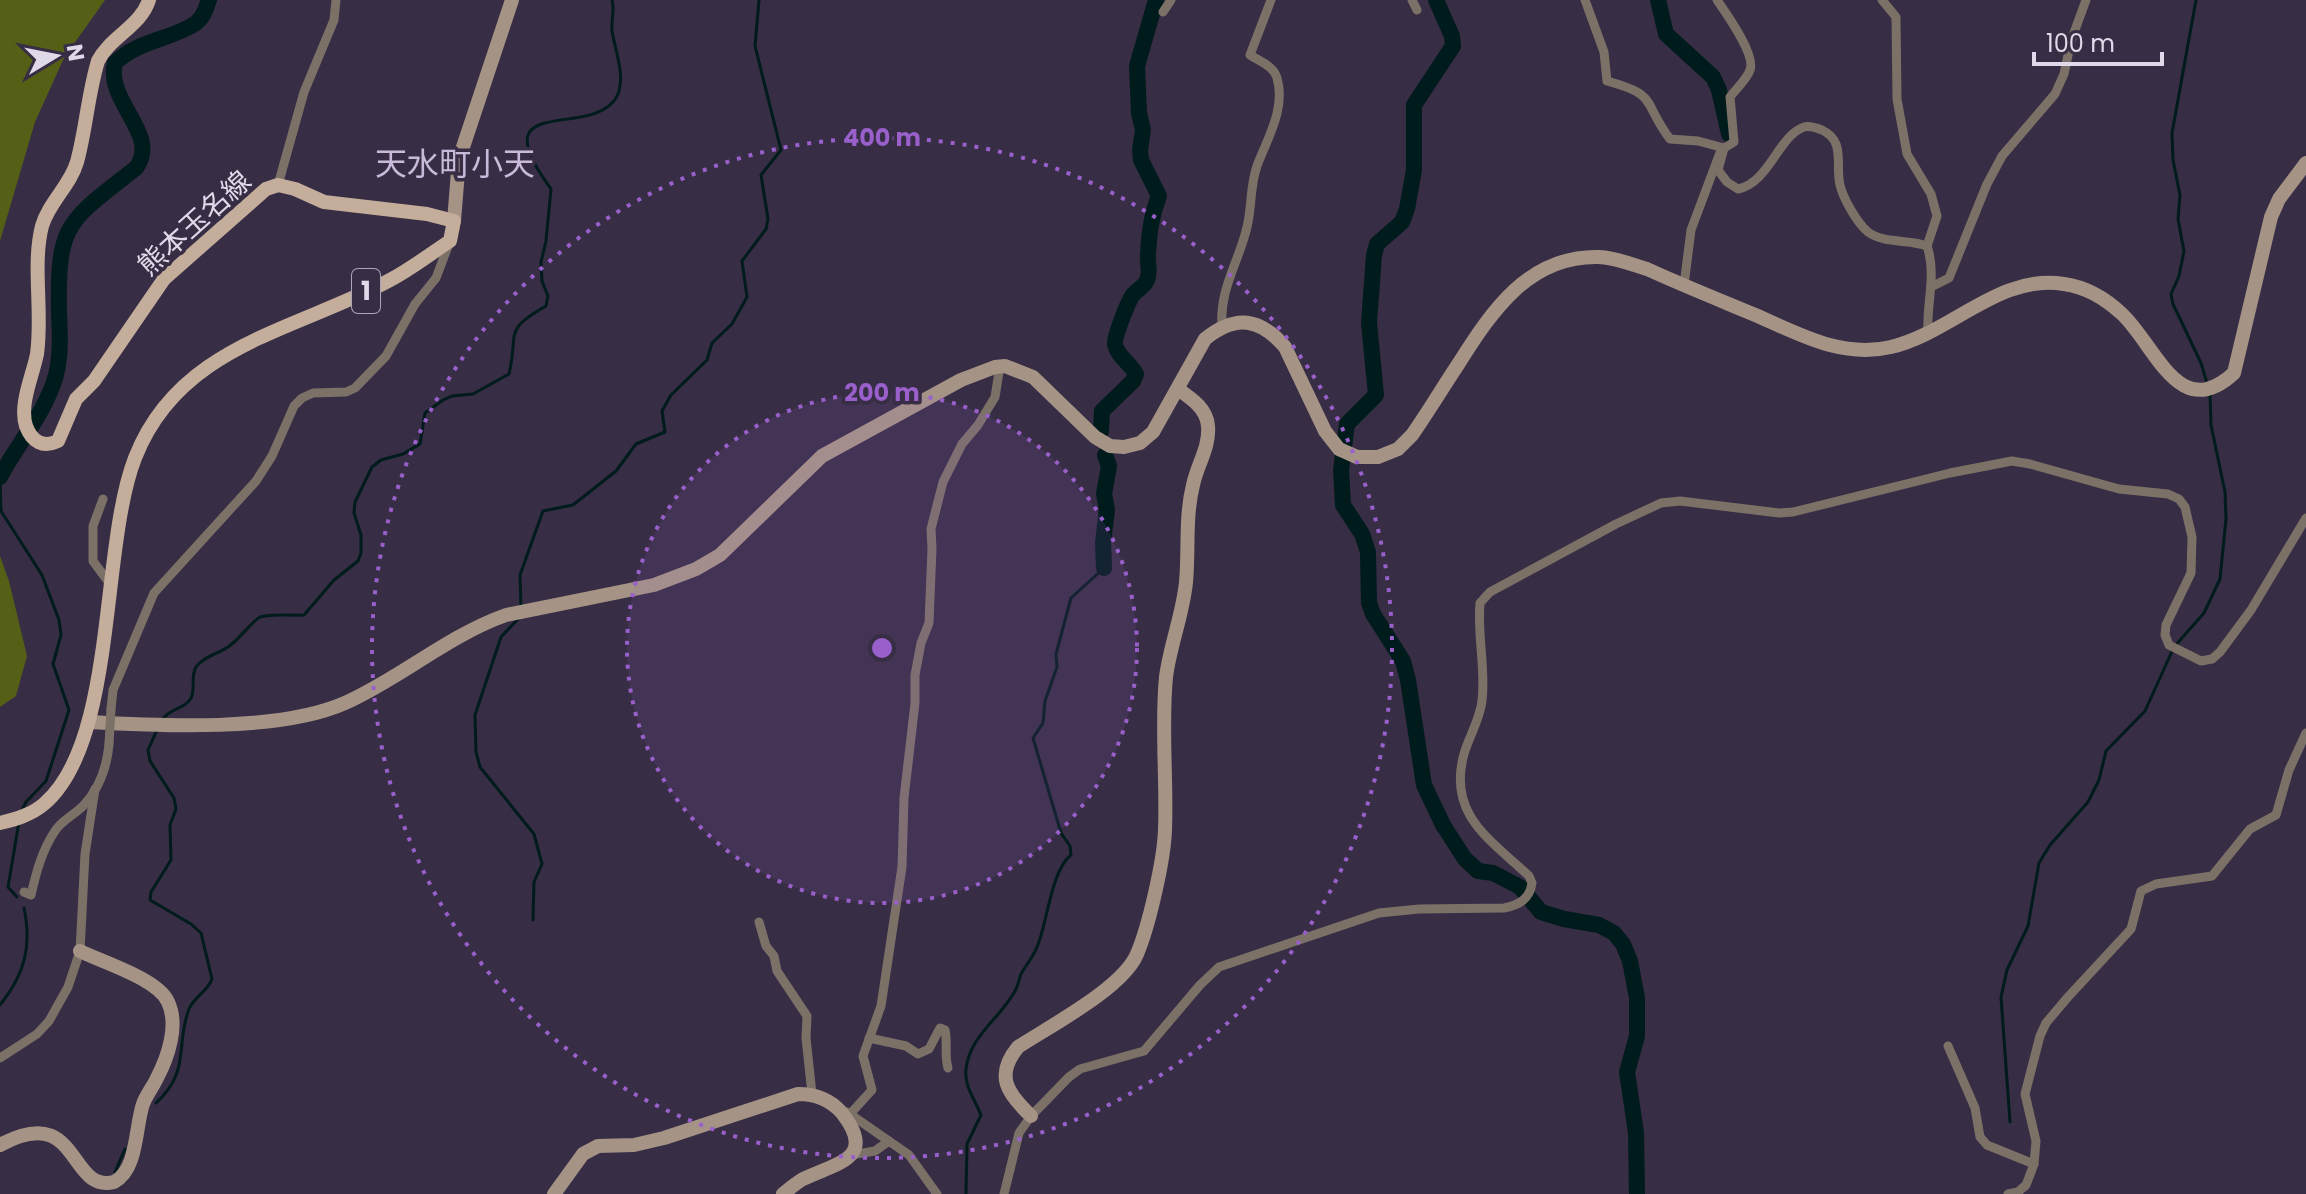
<svg xmlns="http://www.w3.org/2000/svg" width="2306" height="1194" font-family="Poppins,'Noto Sans JP',sans-serif">
	<rect width="100%" height="100%" fill="#372d44"/>
	<g fill="#555f16">
		<path d="M 0,0 L 105,0 L 64,58 L 35,122 L 0,241 Z"/>
		<path d="M 0,556 L 9,581 L 27,656 L 16,696 L 0,707 Z"/>
	</g>
	<g fill="none" stroke-linecap="round" stroke-linejoin="round">
		<g stroke="#001b1c" stroke-width="3">
			<path d="M 2196,0 L 2172,133 L 2173,160 L 2180,195 L 2178,219 L 2184,251 L 2179,276 L 2171,294 L 2173,304 L 2201,363 L 2207,383"/>
			<path d="M 0,477 L 1,511 L 42,575 L 59,620 L 61,635 L 53,664 L 69,710 L 46,781 L 26,802 L 22,810"/>
			<path d="M 521,607 L 520,575 L 543,511 L 573,505 L 616,471 L 636,444 L 665,432 L 662,411 L 671,395 L 707,360 L 712,343 L 732,324 L 747,297 L 742,261 L 766,229 L 768,219 L 761,175 L 781,150 L 755,46 L 759,0"/>
			<path d="M 519,618 L 501,637 L 475,715 L 476,752 L 480,767 L 534,834 L 542,864 L 534,882 L 533,920"/>
			<path d="M 162,720 C 169,708 186,709 191,698 C 196,689 190,677 196,667 C 204,656 218,654 228,647 C 239,640 252,621 260,617 C 273,613 291,616 304,615 L 334,580 L 358,561 L 361,553 L 361,535 L 354,513 L 355,502 L 372,467 L 381,460 L 403,454 L 420,444 L 425,413 L 443,400 L 452,396 L 473,394 L 509,374 C 519,332 502,331 546,306 L 548,296 L 542,281 L 541,262 L 546,241 L 551,189 C 479,91 590,140 616,98 C 627,79 615,50 612,31 C 611,20 615,10 612,0"/>
			<path d="M 17,897 L 8,887 L 19,822"/>
			<path d="M 0,1005 C 25,974 32,946 24,908"/>
			<path d="M 156,1103 C 191,1071 175,1046 189,1009 C 194,997 208,991 212,979 L 201,933 L 191,924 L 150,900 L 151,892 L 171,860 L 170,825 L 176,809 L 174,798 L 150,761 L 148,750 L 157,730"/>
			<path d="M 2010,1122 L 2001,997 L 2007,970 L 2028,926 L 2039,863 L 2050,845 L 2088,802 L 2099,780 L 2106,751 L 2145,711 L 2174,647 L 2204,613 L 2220,579 L 2226,519 L 2225,492 L 2211,425 L 2210,394"/>
			<path d="M 115,1172 L 125,1149"/>
			<path d="M 966,1194 L 967,1144 L 981,1115 C 975,1099 964,1087 966,1069 C 970,1035 1000,1019 1015,991 C 1018,986 1019,979 1021,974 C 1026,965 1033,957 1037,947 C 1047,925 1051,870 1071,855 L 1070,846 L 1061,833 L 1033,738 L 1043,723 L 1045,701 L 1057,667 L 1056,654 L 1071,598 L 1104,568"/>
		</g>
		<g stroke="#001b1c" stroke-width="16">
			<path d="M 1436,0 L 1452,36 L 1453,46 L 1414,105 L 1414,170 L 1407,209 L 1402,222 L 1377,244 L 1374,255 L 1369,323 L 1376,395 L 1347,424 L 1341,470 L 1343,505 L 1362,534 L 1368,552 L 1369,603 L 1373,614 L 1403,661 L 1408,680 L 1424,785 L 1443,825 L 1465,859 L 1478,871 L 1493,873 L 1520,887 L 1541,912 L 1564,919 L 1599,925 L 1614,933 L 1623,944 L 1630,961 L 1637,998 L 1637,1036 L 1627,1072 L 1636,1133 L 1637,1194"/>
			<path d="M 1658,0 L 1666,34 L 1713,77 L 1719,90 L 1729,134"/>
			<path d="M 1101,431 L 1102,411 L 1133,381 L 1136,374 C 1130,363 1117,356 1115,344 C 1114,337 1127,305 1131,298 C 1135,290 1144,288 1147,280 C 1151,272 1147,264 1148,256 C 1149,234 1151,216 1159,196 L 1141,160 L 1140,150 L 1143,130 L 1139,113 L 1137,66 L 1156,0"/>
			<path d="M 0,477 C 18,443 46,412 56,375 C 61,355 60,334 59,314 C 57,223 67,222 136,168 C 161,134 105,102 115,63 C 136,41 173,39 196,23 C 204,17 206,8 209,0"/>
			<path d="M 1104,568 L 1103,543 L 1107,509 L 1104,494 L 1109,466 L 1105,455"/>
		</g>
		<g stroke="#7c7167" stroke-width="9">
			<path d="M 1412,0 L 1417,10"/>
			<path d="M 1585,0 L 1604,52 L 1607,81 C 1659,95 1642,102 1670,139 L 1698,141 L 1724,148"/>
			<path d="M 1882,0 L 1896,17 L 1897,99 L 1907,154 L 1931,194 L 1937,216 L 1927,246"/>
			<path d="M 1163,12 L 1171,0"/>
			<path d="M 1724,148 L 1718,170 L 1727,182 L 1738,189 C 1770,182 1778,136 1804,127 C 1810,125 1817,128 1822,130 C 1846,141 1835,165 1840,185 C 1843,198 1857,223 1868,232 C 1884,244 1910,239 1927,246 C 1937,275 1926,304 1928,333"/>
			<path d="M 278,185 L 304,92 L 334,20 L 336,0"/>
			<path d="M 1684,285 L 1691,230 L 1721,150 L 1734,142 L 1730,97 C 1736,89 1747,79 1750,70 C 1756,55 1726,13 1717,0"/>
			<path d="M 1931,287 L 1949,278 L 1987,184 L 2002,156 L 2055,94 L 2064,74 L 2071,41 L 2086,0"/>
			<path d="M 1222,327 C 1219,289 1239,262 1247,227 C 1252,207 1250,185 1257,166 C 1267,139 1286,109 1277,78 C 1274,66 1259,61 1250,55 L 1271,0"/>
			<path d="M 103,499 L 93,526 L 93,561 L 110,584"/>
			<path d="M 111,709 L 113,690 L 154,593 L 256,481 L 272,456 L 294,406 L 302,398 L 313,393 L 346,392 L 355,388 L 386,356 L 415,304 L 436,278 L 450,241"/>
			<path d="M 24,892 L 31,895 C 36,873 42,850 55,831 C 61,821 74,815 83,806 C 99,789 107,767 109,744"/>
			<path d="M 759,922 L 766,946 L 774,956 L 777,971 L 807,1016 L 806,1038 L 812,1094"/>
			<path d="M 869,1038 L 906,1046 L 918,1054 L 929,1049 L 940,1028 L 945,1030 C 948,1043 944,1055 948,1068"/>
			<path d="M 1948,1046 L 1975,1108 L 1980,1137 L 1987,1145 L 2034,1164"/>
			<path d="M 0,1058 L 37,1034 L 49,1021 L 68,987 L 80,951 L 85,854 L 95,789"/>
			<path d="M 847,1112 L 909,1155 L 937,1194"/>
			<path d="M 851,1113 L 872,1090 L 863,1056 L 881,1006 L 902,867 L 904,798 L 915,703 L 915,675 L 921,643 L 929,623 L 932,549 L 931,529 L 943,482 L 962,444 L 978,425 L 995,397 L 1000,366"/>
			<path d="M 851,1155 L 875,1151 L 889,1141"/>
			<path d="M 1004,1194 L 1019,1133 L 1031,1116 L 1069,1077 L 1080,1069 L 1144,1051 L 1200,985 L 1219,967 L 1379,913 L 1419,909 L 1504,908 C 1519,905 1530,899 1532,883 L 1529,876 C 1491,840 1447,815 1464,754 C 1469,737 1480,719 1482,701 C 1486,670 1477,635 1480,603 L 1490,592 L 1616,524 L 1661,503 L 1680,501 L 1779,513 L 1793,512 L 1950,473 L 2012,461 L 2030,464 L 2119,489 L 2168,494 L 2179,499 L 2185,507 L 2192,537 L 2191,573 L 2166,625 L 2165,635 L 2169,645 L 2201,661 L 2212,659 L 2220,652 L 2251,610 L 2306,518"/>
			<path d="M 2008,1194 L 2018,1192 L 2026,1185 L 2034,1164 L 2036,1141 L 2025,1094 L 2040,1036 L 2046,1023 L 2068,997 L 2131,929 L 2141,891 L 2156,884 L 2212,876 L 2250,829 L 2276,815 L 2289,770 L 2306,733"/>
		</g>
		<g stroke="#a59385" stroke-width="14">
			<path d="M 454,221 L 459,159 L 512,0"/>
			<path d="M 89,722 C 161,726 279,732 345,703 C 401,678 447,636 506,615 L 654,585 L 696,569 L 720,555 L 822,456 L 961,380 L 995,367 L 1005,366 L 1033,377 L 1095,437 L 1110,446 L 1124,447 L 1140,443 L 1153,432 L 1205,339 C 1236,314 1260,318 1285,347 L 1325,431 L 1339,449 L 1357,457 L 1378,457 L 1398,449 L 1412,435 C 1428,412 1443,387 1459,363 C 1492,311 1529,255 1599,257 C 1616,258 1631,264 1647,269 C 1682,285 1717,299 1753,314 C 1797,333 1841,359 1891,347 C 1951,333 2000,273 2064,284 C 2086,287 2107,300 2122,314 C 2156,346 2179,424 2234,373 L 2271,217 L 2279,199 L 2306,163"/>
			<path d="M 1031,1116 C 1008,1094 994,1076 1018,1047 C 1050,1026 1123,988 1137,954 C 1149,926 1164,860 1165,830 C 1167,779 1161,727 1166,677 C 1170,645 1183,614 1186,582 C 1189,550 1185,517 1193,485 C 1197,465 1210,447 1208,426 C 1207,409 1192,399 1179,390"/>
			<path d="M 0,1145 C 80,1101 68,1194 114,1182 C 138,1170 135,1127 143,1104 C 146,1095 153,1087 157,1078 C 168,1057 179,1025 168,1002 C 158,979 104,963 80,951"/>
			<path d="M 554,1194 L 583,1154 L 598,1146 L 634,1145 L 664,1138 L 798,1094 C 815,1094 830,1099 842,1113 C 878,1159 836,1163 803,1179 C 796,1183 789,1189 783,1194"/>
		</g>
		<path stroke="#c4ae9b" stroke-width="14" d="M 0,823 C 16,819 31,815 44,804 C 117,742 100,548 135,458 C 179,345 295,331 390,280 C 411,269 430,254 450,241 L 454,221 L 427,214 L 324,202 L 295,189 L 278,185 L 266,189 L 164,279 L 94,381 L 76,399 L 58,441 C 43,448 32,442 26,426 C 19,404 33,375 37,354 C 43,312 32,265 42,226 C 49,202 70,186 77,162 C 86,129 88,94 98,61 C 110,37 141,26 149,0"/>
		<path stroke="#7c7167" stroke-width="9" d="M 109,744 L 111,709"/>
	</g>
	<circle cx="882" cy="648" r="255" fill="#9960cc" fill-opacity=".12"/>
	<g fill="none" stroke="#9960cc" stroke-width="4" stroke-dasharray="4 8">
		<circle cx="882" cy="648" r="255"/>
		<circle cx="882" cy="648" r="510"/>
	</g>
	<g text-anchor="middle" stroke-width="7" stroke-linejoin="round" paint-order="stroke">
		<rect fill="#372d44" stroke="#ada5b8" stroke-width="2" x="352" y="269" width="28" height="44" rx="6"/>
		<g font-size="26" font-weight="bold" fill="#e0d9e9">
			<text x="366" y="300">1</text>
		</g>
		<g font-size="28" fill="#e0d9e9" stroke="#372d44">
			<text transform="translate(194 223) rotate(-42)" y="10">熊本玉名線</text>
		</g>
		<g font-size="32" fill="#c7bbd9" stroke="#372d44">
			<text x="455" y="175">天水町小天</text>
		</g>
	</g>
	<circle cx="882" cy="648" r="12" fill="#9960cc" stroke="#372d44" stroke-width="4"/>
	<g font-size="24" text-anchor="middle" font-weight="bold" fill="#9960cc" stroke="#372d44" stroke-width="7" stroke-linejoin="round" paint-order="stroke">
		<text x="882" y="146">400 m</text>
		<text x="882" y="401">200 m</text>
	</g>
	<g transform="translate(56 56) rotate(80)" stroke="#372d44" stroke-width="6" paint-order="stroke">
	<path d="M0-6L14 30L0 20L-14 30Z" fill="#e0d9e9"/>
	<text y="-12" font-size="22" font-weight="bold" text-anchor="middle" fill="#e0d9e9">N</text>
	</g>
	<path d="M2034 52v12h128v-12" fill="none" stroke="#e0d9e9" stroke-width="4"/>
	<text x="2046" y="52" font-size="24" fill="#e0d9e9" stroke="#372d44" stroke-width="6" paint-order="stroke">100 m</text>
</svg>
